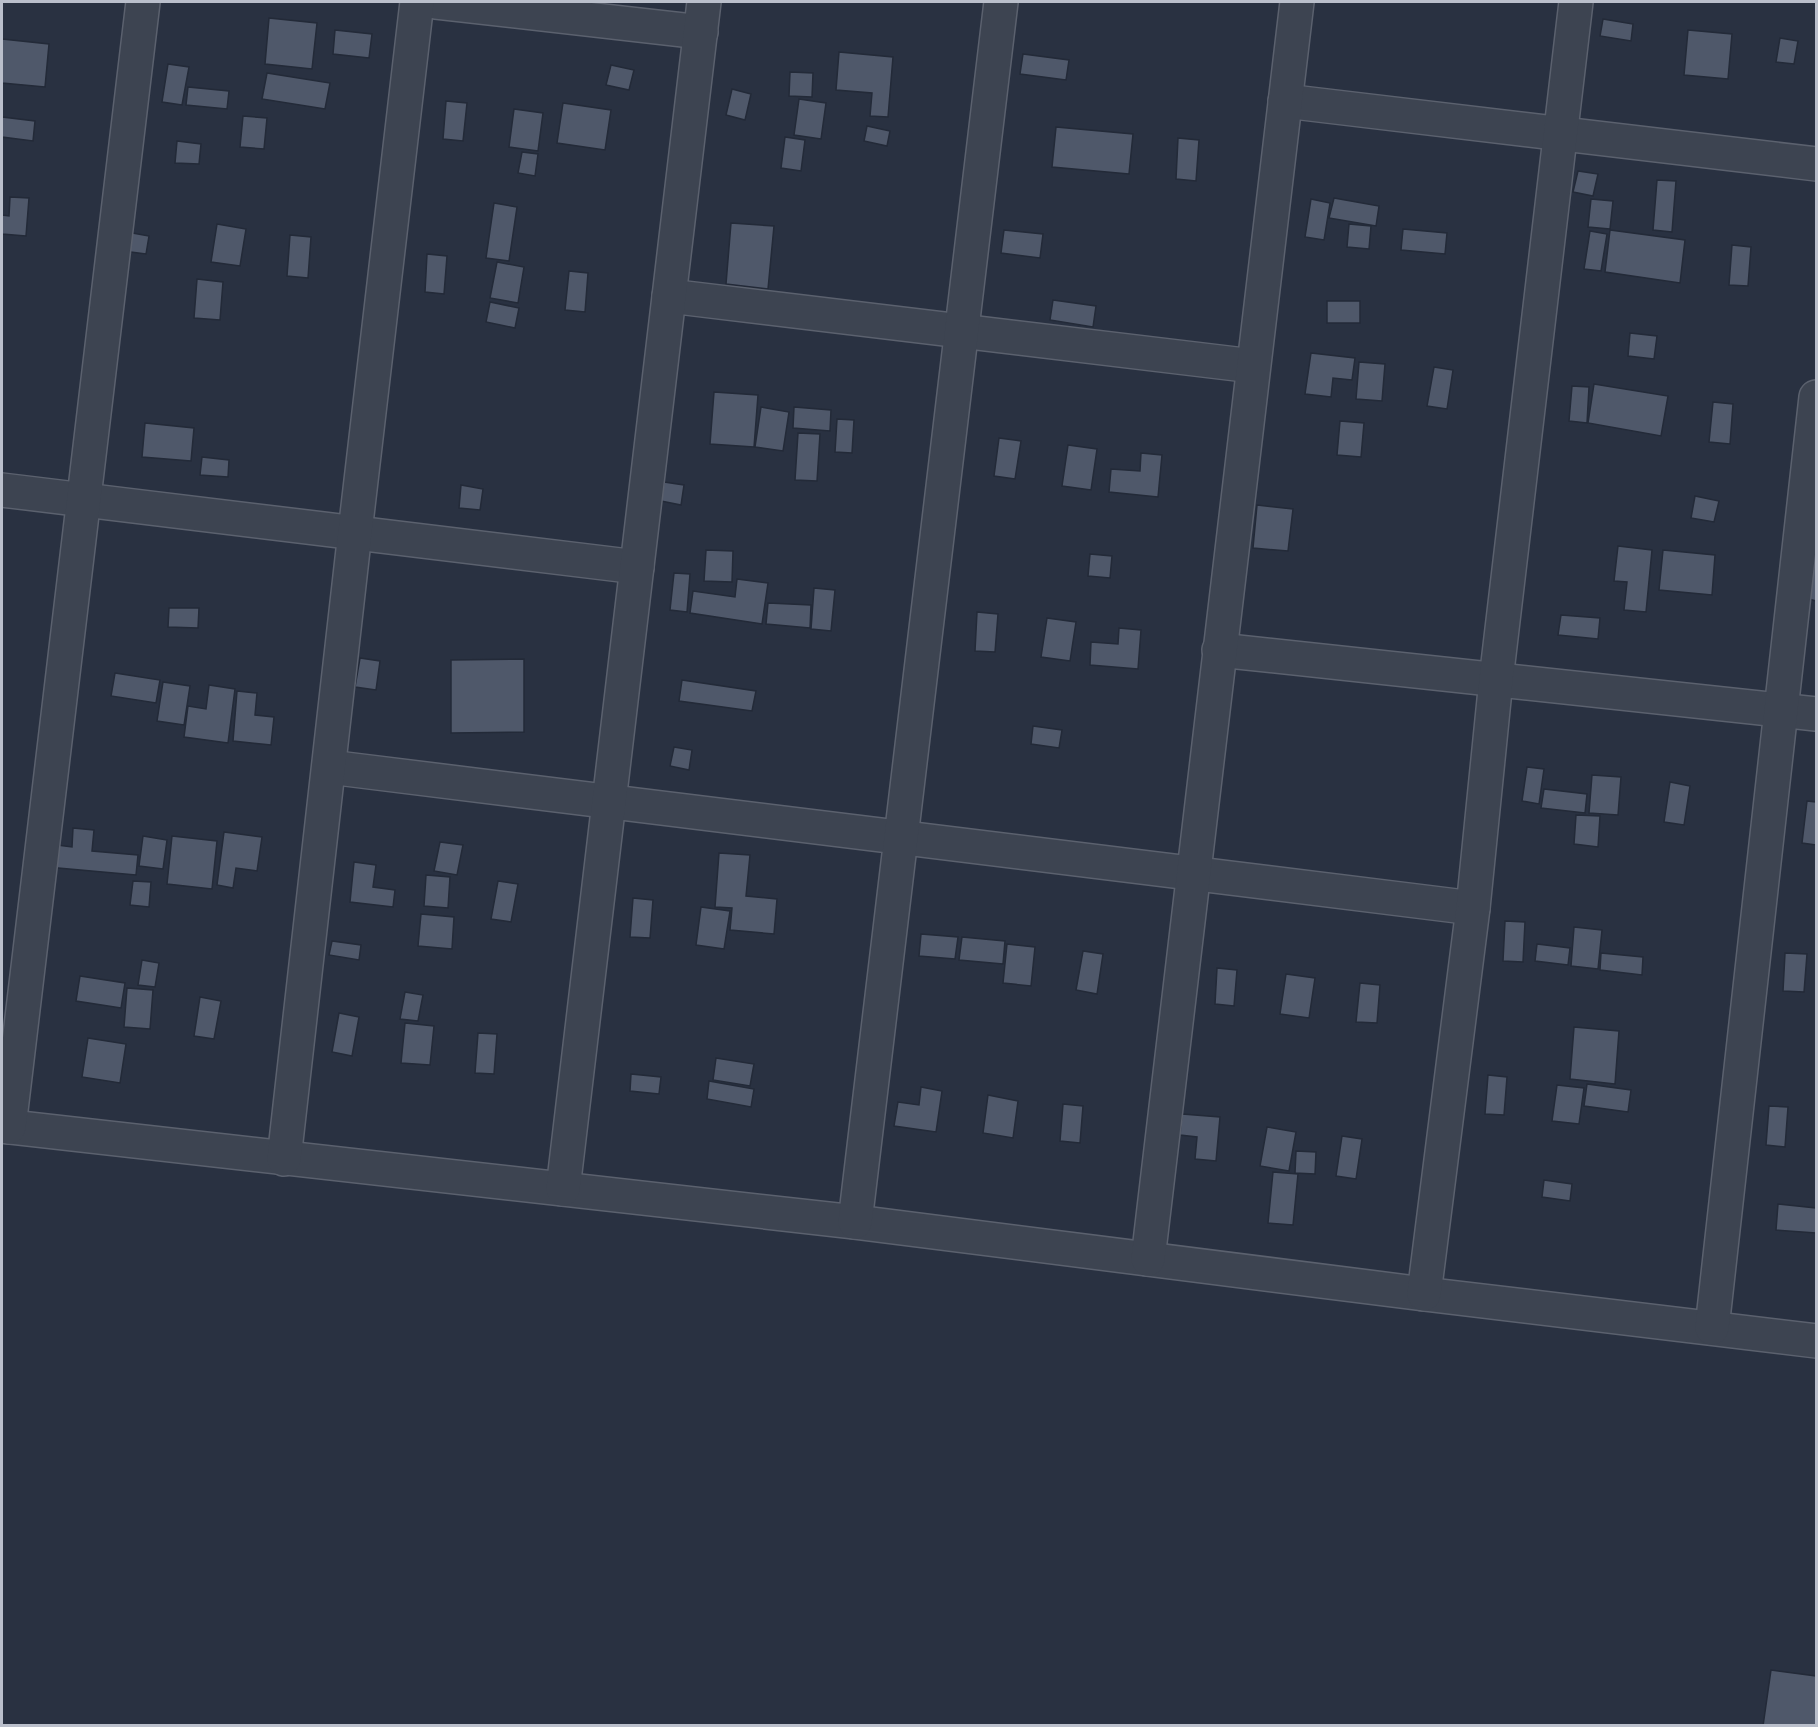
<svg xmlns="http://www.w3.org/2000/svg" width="1818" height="1727" font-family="'PT Sans Narrow',sans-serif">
	<rect width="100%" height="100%" fill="#293141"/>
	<g fill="#4f586a" stroke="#232a38" stroke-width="1.5">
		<path d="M 269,18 L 317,23 L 312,69 L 265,64 Z"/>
		<path d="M 1603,19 L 1633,24 L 1631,41 L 1600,36 Z"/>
		<path d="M 335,30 L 372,34 L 369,58 L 333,54 Z"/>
		<path d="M 1688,30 L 1732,34 L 1728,79 L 1684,75 Z"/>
		<path d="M 1780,38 L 1798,41 L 1794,64 L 1776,62 Z"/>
		<path d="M 2,39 L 49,44 L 45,87 L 2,83 Z"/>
		<path d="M 839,52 L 893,57 L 888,117 L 870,116 L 872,93 L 836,90 Z"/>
		<path d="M 1023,54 L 1069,60 L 1066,80 L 1020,74 Z"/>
		<path d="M 168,64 L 189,67 L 182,105 L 162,102 Z"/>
		<path d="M 611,65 L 634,70 L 629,90 L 606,85 Z"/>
		<path d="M 790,72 L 813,73 L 812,97 L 789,96 Z"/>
		<path d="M 267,73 L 330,83 L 325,109 L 262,99 Z"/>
		<path d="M 188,87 L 229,91 L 227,109 L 186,105 Z"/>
		<path d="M 732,89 L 751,94 L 745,120 L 726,115 Z"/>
		<path d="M 799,99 L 826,103 L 821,139 L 794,135 Z"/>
		<path d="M 446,101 L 467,103 L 463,141 L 443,139 Z"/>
		<path d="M 563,103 L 611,110 L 605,150 L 557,143 Z"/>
		<path d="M 514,109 L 543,113 L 538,151 L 509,147 Z"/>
		<path d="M 243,116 L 267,118 L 264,149 L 240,147 Z"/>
		<path d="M 2,117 L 35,121 L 33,141 L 2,137 Z"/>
		<path d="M 867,126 L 890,131 L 887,146 L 864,141 Z"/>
		<path d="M 1056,127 L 1133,134 L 1129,174 L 1052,167 Z"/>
		<path d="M 785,137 L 805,140 L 801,171 L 781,168 Z"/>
		<path d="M 1178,138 L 1199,140 L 1196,181 L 1176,179 Z"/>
		<path d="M 177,141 L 201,144 L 199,164 L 175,163 Z"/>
		<path d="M 522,152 L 538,154 L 535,176 L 518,173 Z"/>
		<path d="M 1578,171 L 1598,174 L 1593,196 L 1573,192 Z"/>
		<path d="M 1657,180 L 1676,181 L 1672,232 L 1653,230 Z"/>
		<path d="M 10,197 L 29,198 L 26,236 L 2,234 L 2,215 L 9,216 Z"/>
		<path d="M 1334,198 L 1379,206 L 1376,226 L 1329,218 Z"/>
		<path d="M 1311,199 L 1330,203 L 1324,240 L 1305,237 Z"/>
		<path d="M 1591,199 L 1613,201 L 1610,229 L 1588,227 Z"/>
		<path d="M 494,203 L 517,207 L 509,261 L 486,258 Z"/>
		<path d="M 731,223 L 774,226 L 768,289 L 726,284 Z"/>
		<path d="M 217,224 L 246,229 L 240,266 L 211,262 Z"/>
		<path d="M 1349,224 L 1371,226 L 1369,249 L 1347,247 Z"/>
		<path d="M 1403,229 L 1447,233 L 1445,254 L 1401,250 Z"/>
		<path d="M 1004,230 L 1043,234 L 1040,258 L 1001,253 Z"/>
		<path d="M 1610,230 L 1685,240 L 1680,283 L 1605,272 Z"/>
		<path d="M 1590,231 L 1607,234 L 1601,271 L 1584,269 Z"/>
		<path d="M 127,232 L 149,236 L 146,254 L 123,251 Z"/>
		<path d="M 290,235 L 311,237 L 308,278 L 287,276 Z"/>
		<path d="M 1732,245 L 1751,247 L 1748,286 L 1729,285 Z"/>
		<path d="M 427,254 L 447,256 L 444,294 L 425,292 Z"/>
		<path d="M 497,262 L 524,267 L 518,303 L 490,298 Z"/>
		<path d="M 569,271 L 588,273 L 585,312 L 565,310 Z"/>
		<path d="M 197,279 L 223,282 L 220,320 L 194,318 Z"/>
		<path d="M 1053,300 L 1096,306 L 1093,327 L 1050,320 Z"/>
		<rect x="1327" y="301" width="33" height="22"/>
		<path d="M 490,302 L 519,308 L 515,328 L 486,322 Z"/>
		<path d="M 1630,333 L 1657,336 L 1654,359 L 1628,356 Z"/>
		<path d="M 1311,353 L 1355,358 L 1352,380 L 1333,378 L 1331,397 L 1305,394 Z"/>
		<path d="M 1359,362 L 1385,364 L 1382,401 L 1356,399 Z"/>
		<path d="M 1434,367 L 1453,370 L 1447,409 L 1427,406 Z"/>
		<path d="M 1594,384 L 1668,396 L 1661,436 L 1588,423 Z"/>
		<path d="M 1572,386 L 1589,387 L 1587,423 L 1569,421 Z"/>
		<path d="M 714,392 L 758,395 L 754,447 L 710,444 Z"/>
		<path d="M 1713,402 L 1733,404 L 1730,444 L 1709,442 Z"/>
		<path d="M 761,407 L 789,412 L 783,451 L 755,447 Z"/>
		<path d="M 794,407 L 831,410 L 830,431 L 793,428 Z"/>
		<path d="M 837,419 L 854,420 L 852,453 L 835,452 Z"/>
		<path d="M 1340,421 L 1364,423 L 1361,457 L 1337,455 Z"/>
		<path d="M 145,423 L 194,428 L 191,461 L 142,457 Z"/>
		<path d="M 798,433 L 820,434 L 817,481 L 795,480 Z"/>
		<path d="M 999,438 L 1021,441 L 1015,479 L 994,476 Z"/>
		<path d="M 1068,445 L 1097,449 L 1091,490 L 1062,486 Z"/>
		<path d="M 1141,453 L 1162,455 L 1158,497 L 1109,492 L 1111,469 L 1140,471 Z"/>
		<path d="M 202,457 L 229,460 L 228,477 L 200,475 Z"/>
		<path d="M 664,482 L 684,485 L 681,505 L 661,501 Z"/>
		<path d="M 461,485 L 483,489 L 480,510 L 459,508 Z"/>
		<path d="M 1695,496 L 1719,501 L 1714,522 L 1691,518 Z"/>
		<path d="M 1257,505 L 1293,509 L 1288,551 L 1253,548 Z"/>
		<path d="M 1618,546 L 1652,550 L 1646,612 L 1624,610 L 1627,582 L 1614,581 Z"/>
		<path d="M 706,550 L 733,551 L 732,582 L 704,581 Z"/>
		<path d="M 1663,550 L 1715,555 L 1712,595 L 1659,590 Z"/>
		<path d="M 1090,554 L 1112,556 L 1110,578 L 1088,576 Z"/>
		<path d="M 1813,566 L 1816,567 L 1816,601 L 1805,598 Z"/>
		<path d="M 674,573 L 690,574 L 687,612 L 670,610 Z"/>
		<path d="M 737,579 L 768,583 L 762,624 L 690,613 L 693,591 L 735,597 Z"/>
		<path d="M 814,588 L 835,590 L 831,631 L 811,629 Z"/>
		<path d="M 768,603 L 811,605 L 810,628 L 766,624 Z"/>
		<path d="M 169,608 L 199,608 L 198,628 L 168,627 Z"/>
		<path d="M 977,612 L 998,614 L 995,652 L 975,651 Z"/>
		<path d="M 1561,615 L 1600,618 L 1598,639 L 1558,635 Z"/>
		<path d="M 1047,618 L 1076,622 L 1070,661 L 1041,657 Z"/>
		<path d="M 1119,628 L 1141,630 L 1138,669 L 1090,665 L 1091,642 L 1118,644 Z"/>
		<path d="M 360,658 L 380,661 L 376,690 L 355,687 Z"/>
		<path d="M 524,659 L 524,732 L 451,733 L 451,660 Z"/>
		<path d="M 115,673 L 160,680 L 156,703 L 111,696 Z"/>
		<path d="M 682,680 L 756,691 L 752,711 L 679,701 Z"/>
		<path d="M 163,682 L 190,686 L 184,725 L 157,721 Z"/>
		<path d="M 209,685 L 235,689 L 228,743 L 184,737 L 188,706 L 206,709 Z"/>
		<path d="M 237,691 L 257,693 L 255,715 L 274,717 L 271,745 L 233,741 Z"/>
		<path d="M 1033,726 L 1062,730 L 1059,748 L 1031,744 Z"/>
		<path d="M 674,747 L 692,750 L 689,770 L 670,766 Z"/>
		<path d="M 1527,767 L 1544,769 L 1539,804 L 1522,801 Z"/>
		<path d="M 1592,775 L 1621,777 L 1618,815 L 1589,813 Z"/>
		<path d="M 1670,782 L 1690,786 L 1684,825 L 1664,822 Z"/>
		<path d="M 1544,789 L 1587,794 L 1585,813 L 1541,808 Z"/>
		<path d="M 1807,801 L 1816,802 L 1816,845 L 1802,843 Z"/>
		<path d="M 1576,815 L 1600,816 L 1598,847 L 1574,844 Z"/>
		<path d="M 73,828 L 94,830 L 92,851 L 138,855 L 136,875 L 47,867 L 49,844 L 72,847 Z"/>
		<path d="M 224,832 L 262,837 L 257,871 L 236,868 L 233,888 L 217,885 Z"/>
		<path d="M 143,836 L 167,840 L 163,869 L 139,866 Z"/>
		<path d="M 172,836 L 217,841 L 212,889 L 167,884 Z"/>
		<path d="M 440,842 L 463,845 L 457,875 L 434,871 Z"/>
		<path d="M 719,853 L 750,855 L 746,896 L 777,899 L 774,934 L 730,930 L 732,908 L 715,907 Z"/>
		<path d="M 354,862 L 376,865 L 373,887 L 395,890 L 393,907 L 350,902 Z"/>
		<path d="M 426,875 L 450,877 L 448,908 L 424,906 Z"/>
		<path d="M 133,881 L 151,882 L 149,907 L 130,905 Z"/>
		<path d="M 498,881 L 518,884 L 511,922 L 491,919 Z"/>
		<path d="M 633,898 L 653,900 L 650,938 L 630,937 Z"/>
		<path d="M 701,907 L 730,911 L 724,949 L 696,945 Z"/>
		<path d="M 421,914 L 454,917 L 452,949 L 418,946 Z"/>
		<path d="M 1505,921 L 1525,922 L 1523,962 L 1503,961 Z"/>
		<path d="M 1574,927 L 1602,930 L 1598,969 L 1571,966 Z"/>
		<path d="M 921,934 L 958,937 L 955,959 L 919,956 Z"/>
		<path d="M 962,937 L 1005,941 L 1003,964 L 959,960 Z"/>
		<path d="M 332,941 L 361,945 L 359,960 L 329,955 Z"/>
		<path d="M 1007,944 L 1035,947 L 1031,986 L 1003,983 Z"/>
		<path d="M 1537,944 L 1570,948 L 1568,965 L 1535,961 Z"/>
		<path d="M 1083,951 L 1103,954 L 1097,994 L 1076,990 Z"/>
		<path d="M 1601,953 L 1643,957 L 1642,975 L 1600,970 Z"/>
		<path d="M 1785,953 L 1807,954 L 1804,992 L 1783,991 Z"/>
		<path d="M 142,960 L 159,963 L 155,987 L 138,985 Z"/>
		<path d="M 1217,968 L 1237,970 L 1234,1006 L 1215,1004 Z"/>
		<path d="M 1286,974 L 1315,978 L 1309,1018 L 1280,1014 Z"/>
		<path d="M 80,976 L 125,983 L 121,1008 L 76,1001 Z"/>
		<path d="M 1360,983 L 1380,985 L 1377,1023 L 1356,1022 Z"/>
		<path d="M 127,988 L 153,990 L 150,1029 L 124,1027 Z"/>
		<path d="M 405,992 L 423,995 L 418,1021 L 400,1019 Z"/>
		<path d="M 200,997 L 221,1001 L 214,1039 L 194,1036 Z"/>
		<path d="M 339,1013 L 359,1017 L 352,1056 L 332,1052 Z"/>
		<path d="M 405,1023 L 434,1026 L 430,1065 L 401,1063 Z"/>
		<path d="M 1574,1027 L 1619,1031 L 1615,1084 L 1570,1079 Z"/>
		<path d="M 478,1033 L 497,1034 L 494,1074 L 475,1073 Z"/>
		<path d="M 88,1038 L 126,1044 L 120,1083 L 82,1077 Z"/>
		<path d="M 716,1058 L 754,1064 L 750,1086 L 713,1080 Z"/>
		<path d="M 631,1074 L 661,1077 L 659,1094 L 630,1091 Z"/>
		<path d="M 1488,1075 L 1507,1077 L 1504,1115 L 1485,1114 Z"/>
		<path d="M 709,1081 L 754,1089 L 751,1107 L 707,1099 Z"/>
		<path d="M 1587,1084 L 1631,1090 L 1628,1112 L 1584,1106 Z"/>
		<path d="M 1557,1085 L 1584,1088 L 1579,1124 L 1552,1121 Z"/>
		<path d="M 921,1087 L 942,1091 L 936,1132 L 894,1126 L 898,1102 L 919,1105 Z"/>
		<path d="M 988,1095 L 1018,1101 L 1013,1138 L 983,1133 Z"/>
		<path d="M 1063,1104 L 1083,1106 L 1080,1143 L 1060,1141 Z"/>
		<path d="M 1769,1106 L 1788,1107 L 1785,1147 L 1766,1145 Z"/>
		<path d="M 1182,1114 L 1220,1117 L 1216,1161 L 1195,1159 L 1197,1137 L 1180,1135 Z"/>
		<path d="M 1267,1127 L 1296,1132 L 1289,1171 L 1260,1166 Z"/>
		<path d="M 1342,1136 L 1362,1139 L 1356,1179 L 1336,1176 Z"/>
		<path d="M 1296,1151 L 1316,1152 L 1315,1174 L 1295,1173 Z"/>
		<path d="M 1273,1172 L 1298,1174 L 1293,1225 L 1268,1223 Z"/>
		<path d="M 1544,1180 L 1572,1184 L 1570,1201 L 1542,1197 Z"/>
		<path d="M 1778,1204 L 1816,1208 L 1816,1233 L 1776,1230 Z"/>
		<path d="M 1771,1670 L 1816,1676 L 1816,1726 L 1763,1726 Z"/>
	</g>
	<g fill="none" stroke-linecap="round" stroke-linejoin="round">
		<defs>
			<g id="minor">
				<path d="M 436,2 L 701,32"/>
				<path d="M 1285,101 L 1816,164"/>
				<path d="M 669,296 L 1253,366"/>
				<path d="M 2,490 L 637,567"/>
				<path d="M 1219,650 L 1816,714"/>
				<path d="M 329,767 L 1473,908"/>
				<path d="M 2,1126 L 855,1222 L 1424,1294 L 1816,1341"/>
				<path d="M 9,1127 L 143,2"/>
				<path d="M 284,1159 L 355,532 L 417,2"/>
				<path d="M 563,1189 L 704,2"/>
				<path d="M 855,1222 L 1001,2"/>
				<path d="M 1148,1259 L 1297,2"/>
				<path d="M 1424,1294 L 1473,908 L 1496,680 L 1576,2"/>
				<path d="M 1712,1328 L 1816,397"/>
			</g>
		</defs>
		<use href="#minor" stroke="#5b616e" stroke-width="36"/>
		<use href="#minor" stroke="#3d4451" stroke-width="33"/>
	</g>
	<rect width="1818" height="1727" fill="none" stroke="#babfcb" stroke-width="6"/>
</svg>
